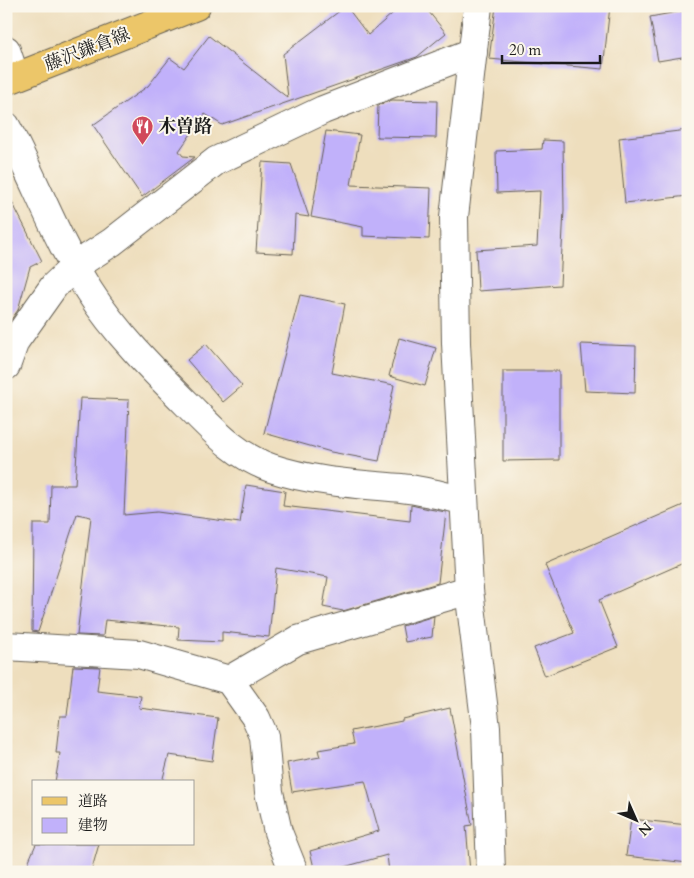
<svg xmlns="http://www.w3.org/2000/svg" width="694" height="878" font-family="Cardo,'Noto Serif JP',serif">
	<rect width="100%" height="100%" fill="#fbf7ec"/>
	<filter id="ink" filterUnits="userSpaceOnUse"><feTurbulence type="fractalNoise" baseFrequency=".02" numOctaves="2"/><feDisplacementMap in="SourceGraphic" scale="10" xChannelSelector="R" yChannelSelector="G"/><feConvolveMatrix kernelMatrix="1 2 1 2 8 2 1 2 1" color-interpolation-filters="sRGB"/></filter>
	<filter id="wash" filterUnits="userSpaceOnUse"><feTurbulence type="fractalNoise" baseFrequency=".0096" numOctaves="4" result="noise"/><feDisplacementMap in="SourceGraphic" scale="20" xChannelSelector="R" yChannelSelector="G"/><feGaussianBlur stdDeviation="1.12" result="paint"/><feColorMatrix in="noise" values="0 0 0 0 0 0 0 0 0 0 0 0 0 0 0 0 0 1.4 0 .05"/><feComposite in="paint" operator="in"/></filter>
	<g filter="url(#wash)">
		<rect width="100%" height="100%" fill="#eedebd"/>
		<g id="blocks">
			<g fill="#c1b1fa">
				<path d="M 346,6 L 368,35 L 401,6 L 424,6 L 446,33 L 417,57 L 222,125 L 205,114 L 179,151 L 183,156 L 195,157 L 142,197 L 93,125 L 148,86 L 170,58 L 184,68 L 209,36 L 288,98 L 283,54 Z"/>
				<path d="M 496,6 L 610,6 L 603,69 L 489,59 Z"/>
				<path d="M 688,10 L 688,56 L 658,61 L 650,17 Z"/>
				<path d="M 392,100 L 437,101 L 436,138 L 377,137 L 378,105 Z"/>
				<path d="M 688,130 L 688,196 L 625,203 L 619,138 Z"/>
				<path d="M 326,131 L 360,135 L 351,185 L 431,188 L 429,239 L 363,236 L 363,227 L 311,217 Z"/>
				<path d="M 543,140 L 563,141 L 564,210 L 560,285 L 478,291 L 476,250 L 537,246 L 540,191 L 497,193 L 496,151 L 542,149 Z"/>
				<path d="M 262,162 L 291,164 L 309,217 L 295,215 L 293,254 L 256,252 Z"/>
				<path d="M 6,190 L 42,261 L 30,267 L 18,310 L 8,324 L 6,323 Z"/>
				<path d="M 300,295 L 345,304 L 332,373 L 394,385 L 379,461 L 331,452 L 264,433 Z"/>
				<path d="M 399,338 L 436,348 L 425,386 L 389,376 Z"/>
				<path d="M 206,344 L 242,386 L 223,402 L 187,360 Z"/>
				<path d="M 581,344 L 636,346 L 635,393 L 585,391 Z"/>
				<path d="M 503,371 L 559,371 L 559,460 L 503,461 Z"/>
				<path d="M 80,398 L 129,400 L 124,515 L 157,512 L 240,523 L 246,485 L 285,491 L 283,506 L 410,521 L 411,505 L 429,509 L 446,512 L 438,583 L 343,611 L 323,607 L 328,577 L 276,568 L 269,637 L 222,632 L 222,642 L 178,640 L 179,627 L 105,620 L 103,636 L 77,635 L 91,517 L 77,514 L 38,632 L 32,631 L 33,524 L 50,524 L 51,485 L 75,485 Z"/>
				<path d="M 688,503 L 688,561 L 599,600 L 618,647 L 545,676 L 534,648 L 574,633 L 545,565 Z"/>
				<path d="M 434,616 L 432,637 L 405,642 L 402,626 Z"/>
				<path d="M 73,666 L 100,667 L 97,691 L 141,696 L 139,708 L 218,718 L 212,761 L 169,755 L 162,782 L 55,782 L 60,753 L 56,753 L 60,716 L 67,716 Z"/>
				<path d="M 450,708 L 472,825 L 466,826 L 470,872 L 389,872 L 387,855 L 326,872 L 315,872 L 310,851 L 379,831 L 365,781 L 292,792 L 287,763 L 320,757 L 318,750 L 354,744 L 351,731 L 402,721 L 402,719 Z"/>
				<path d="M 631,819 L 688,825 L 688,863 L 626,856 Z"/>
				<path d="M 36,844 L 99,844 L 91,872 L 24,872 Z"/>
			</g>
		</g>
	</g>
	<g filter="url(#ink)">
		<use href="#blocks" fill-opacity="0" stroke="#666054" stroke-width="1"/>
		<g fill="none" stroke-linecap="round" stroke-linejoin="round">
			<defs>
				<g id="minor">
					<path d="M 478,6 L 454,217 L 456,343 L 469,590 L 486,728 L 491,872"/>
					<path d="M 6,50 L 15,77"/>
					<path d="M 6,126 C 35,180 56,239 89,291 C 115,332 153,370 188,405 C 213,430 236,456 271,468 C 313,482 357,484 401,488 C 422,490 443,496 464,500"/>
					<path d="M 6,366 L 15,341 L 54,286 L 75,266 L 112,242 L 216,161 L 323,110 L 473,52"/>
					<path d="M 6,646 L 139,654 L 229,680 L 256,718 L 264,736 L 269,792 L 278,832 L 294,872"/>
					<path d="M 229,680 L 298,640 L 469,590"/>
				</g>
				<path id="major" d="M 6,81 L 196,6"/>
			</defs>
			<use href="#minor" stroke="#666054" stroke-width="30"/>
			<use href="#major" stroke="#666054" stroke-width="30"/>
			<use href="#minor" stroke="#fff" stroke-width="28"/>
			<use href="#major" stroke="#ecc669" stroke-width="28"/>
		</g>
	</g>
	<defs>
		<symbol id="restaurant-pin" viewBox="-11 -11 22 30"><path d="M0 17L-7.5 6A9.5 9.5 0 1 1 7.5 6Z" fill="#d1495b" stroke="#fbf7ec"/><path d="M-5-6h1v4h1v-4h1v4h1v-4h1v5L-1.5 .5V6h-2V.5L-5-1ZM5-6V6H3V1.5H1.5Q1.5-4 5-6Z" fill="#fff"/></symbol>
	</defs>
	<g fill-rule="evenodd">
		<use href="#restaurant-pin" x="130" y="114" width="25" height="34"/>
	</g>
	<g text-anchor="middle" stroke-width="4" stroke-linejoin="round" paint-order="stroke">
		<g font-size="18" fill="#1c1c1c" stroke="#fbf7ec">
			<text transform="translate(87 49) rotate(-21)" y="6">藤沢鎌倉線</text>
		</g>
		<g font-size="18" font-weight="bold" fill="#1c1c1c" stroke="#fbf7ec" text-anchor="start">
			<text x="158" y="132">木曽路</text>
		</g>
	</g>
	<rect width="694" height="878" fill="none" stroke="#fbf7ec" stroke-width="25"/>
	<rect x="32" y="780" width="162" height="65" fill="#fbf7ec" stroke="#a29f99"/>
	<rect x="42" y="797" width="25" height="8" fill="#ecc669" stroke="#a29f99"/>
	<text x="78" y="806" font-size="15" fill="#1c1c1c">道路</text>
	<rect x="42" y="818" width="25" height="15" fill="#c1b1fa" stroke="#a29f99"/>
	<text x="78" y="830" font-size="15" fill="#1c1c1c">建物</text>
	<g transform="translate(636 820) rotate(135)" stroke="#fbf7ec" stroke-width="4" paint-order="stroke">
	<path d="M0-4L9 19L0 12L-9 19Z" fill="#1c1c1c"/>
	<text y="-8" font-size="14" font-weight="bold" text-anchor="middle" fill="#1c1c1c">N</text>
	</g>
	<path d="M502 55v8h98v-8" fill="none" stroke="#1c1c1c" stroke-width="2.5"/>
	<text x="509" y="55" font-size="15" fill="#1c1c1c" stroke="#fbf7ec" stroke-width="4" paint-order="stroke">20 m</text>
</svg>
